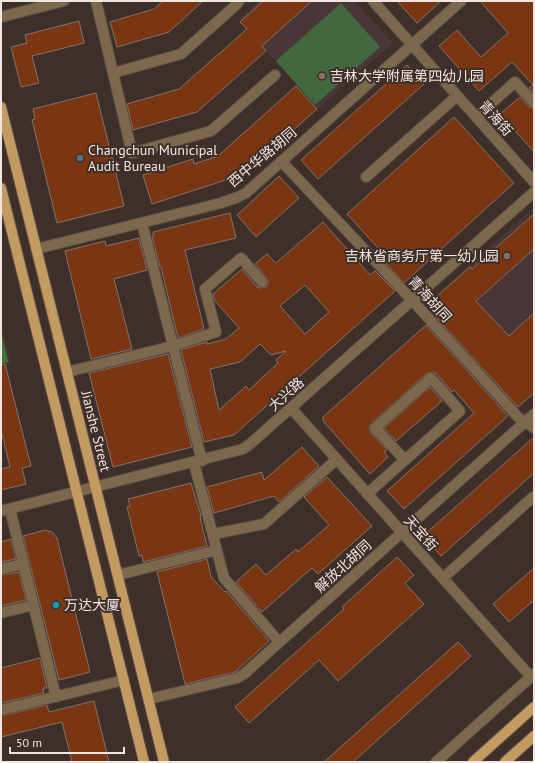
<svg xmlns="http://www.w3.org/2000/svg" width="535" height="763" font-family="'PT Sans','Noto Sans SC',sans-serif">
	<rect width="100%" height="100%" fill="#3e3029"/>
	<g fill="#4a3537">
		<path d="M 259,1 L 355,1 L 393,43 L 318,109 L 238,20 Z"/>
		<path d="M 534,207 L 534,337 L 490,376 L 426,304 Z"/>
		<path d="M 1,323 L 11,364 L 1,366 Z"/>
	</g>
	<path fill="#426840" d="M 341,3 L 380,47 L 315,105 L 276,61 Z"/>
	<path fill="#3e753b" d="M 1,331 L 8,362 L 1,363 Z"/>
	<g fill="#7a3612" stroke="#83726b" fill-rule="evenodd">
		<path d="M 163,1 L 203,1 L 169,32 L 117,47 L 110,22 L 154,9 Z"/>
		<path d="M 263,1 L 312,1 L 262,46 L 266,51 L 197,112 L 133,130 L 127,104 L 179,89 L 247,29 L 240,22 Z"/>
		<path d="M 397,1 L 441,1 L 417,23 Z"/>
		<path d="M 480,1 L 534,1 L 534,93 L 529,88 L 533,85 L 512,62 L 479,91 L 439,46 L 457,30 L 481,57 L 508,33 Z"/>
		<path d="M 79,21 L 84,43 L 32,56 L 39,83 L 21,87 L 11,47 L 27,43 L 25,35 Z"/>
		<path d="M 407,65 L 424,84 L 318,179 L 301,160 Z"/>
		<path d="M 296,86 L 317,109 L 244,174 L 152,204 L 143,175 L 193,159 L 194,164 L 218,156 Z"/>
		<path d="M 96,93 L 124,206 L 57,223 L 32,120 L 35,119 L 33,109 Z"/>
		<path d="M 520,97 L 529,107 L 534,109 L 534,152 L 500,114 Z"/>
		<path d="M 454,117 L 514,183 L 404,283 L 385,262 L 388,259 L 347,214 Z"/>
		<path d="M 279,176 L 299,198 L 256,237 L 237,215 Z"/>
		<path d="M 230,213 L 236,238 L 185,250 L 204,329 L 178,338 L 161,267 L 160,267 L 152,236 L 154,235 L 153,232 Z"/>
		<path d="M 534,214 L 534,249 L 476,301 L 509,336 L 534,313 L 534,393 L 518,407 L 435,316 L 437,315 L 428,304 L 470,267 L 472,269 Z"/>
		<path d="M 323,222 L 370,275 L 375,271 L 395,291 L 234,435 L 204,442 L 181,350 L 207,342 L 207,344 L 226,339 L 239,328 L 215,301 L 213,294 L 242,269 L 257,287 L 260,288 L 266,287 L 268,284 L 268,280 L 255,264 L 267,254 L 276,263 ZM 305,285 L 329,312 L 305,334 L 280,306 ZM 260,344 L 271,355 L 286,351 L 276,360 L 278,363 L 249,390 L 246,386 L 219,410 L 210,369 L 240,362 Z"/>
		<path d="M 139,238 L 147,270 L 114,279 L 132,349 L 91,359 L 65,251 L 105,241 L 106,246 Z"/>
		<path d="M 426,325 L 508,416 L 404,509 L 387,491 L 474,413 L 454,390 L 452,392 L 436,373 L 433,372 L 427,373 L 369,426 L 370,432 L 387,450 L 384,452 L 388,457 L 370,474 L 323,421 L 323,417 Z"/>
		<path d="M 168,354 L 192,447 L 113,467 L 89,373 Z"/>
		<path d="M 1,364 L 5,364 L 31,466 L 22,468 L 26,484 L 1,490 L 1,469 L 10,467 L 1,430 Z"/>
		<path d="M 430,387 L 442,401 L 396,441 L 384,428 Z"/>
		<path d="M 534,437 L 534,473 L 441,556 L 423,536 Z"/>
		<path d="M 302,447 L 319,466 L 279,502 L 274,496 L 214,513 L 207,487 L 262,472 L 264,480 Z"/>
		<path d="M 327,477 L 372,526 L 318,574 L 312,568 L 262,612 L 236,582 L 256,564 L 266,575 L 296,549 L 298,552 L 329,525 L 304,497 Z"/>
		<path d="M 191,483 L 201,516 L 200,517 L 207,546 L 143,562 L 142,555 L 139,556 L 127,507 L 130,506 L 128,499 Z"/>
		<path d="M 45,530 L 52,532 L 57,538 L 90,672 L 59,680 L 23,536 Z"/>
		<path d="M 11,539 L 16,559 L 1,562 L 1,542 Z"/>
		<path d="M 397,557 L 414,575 L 405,583 L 424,604 L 338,681 L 319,660 L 249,723 L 235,707 L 344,609 L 342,607 Z"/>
		<path d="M 207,559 L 211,577 L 225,592 L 226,591 L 269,641 L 235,672 L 185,684 L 157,572 Z"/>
		<path d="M 534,568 L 534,600 L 509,622 L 493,604 Z"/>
		<path d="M 19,572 L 26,600 L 1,606 L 1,575 Z"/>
		<path d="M 458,642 L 471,656 L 353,762 L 324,762 Z"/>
		<path d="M 40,658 L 47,688 L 43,688 L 44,693 L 1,703 L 1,668 Z"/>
		<path d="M 94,701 L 109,762 L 72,762 L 62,722 L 1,737 L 1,716 L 47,705 L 49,712 Z"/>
	</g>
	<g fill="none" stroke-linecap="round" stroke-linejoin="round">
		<defs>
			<g id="minor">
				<path d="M 96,1 L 132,153 L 211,131 L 275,75"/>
				<path d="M 373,1 L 534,182"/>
				<path d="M 1,17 L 64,1"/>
				<path d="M 113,73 L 181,54 L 236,5 L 239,1"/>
				<path d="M 476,117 L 515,82 L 534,103"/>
				<path d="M 281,161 L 412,300 L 518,417 L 534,428"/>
				<path d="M 366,177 L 457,96"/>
				<path d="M 142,223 L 202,461"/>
				<path d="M 36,249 L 221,203 L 238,197 L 246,193 L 461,1"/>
				<path d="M 67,372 L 173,346 L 216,332 L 205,289 L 241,258 L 262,282"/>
				<path d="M 431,378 L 460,411 L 405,460 L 375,428 Z"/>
				<path d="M 291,408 L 531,677"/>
				<path d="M 194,463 L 224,578 L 279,642"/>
				<path d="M 367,494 L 405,460"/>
				<path d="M 10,509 L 56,697"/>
				<path d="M 1,511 L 243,449 L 250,444 L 534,192"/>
				<path d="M 213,534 L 264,524 L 337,459"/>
				<path d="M 1,569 L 23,564"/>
				<path d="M 118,575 L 217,550"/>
				<path d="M 443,578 L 533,497"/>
				<path d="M 1,613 L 34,605"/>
				<path d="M 149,699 L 237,678 L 244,674 L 534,414"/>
				<path d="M 1,710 L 124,680"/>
				<path d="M 436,762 L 534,674"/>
			</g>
			<g id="major">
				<path d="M 1,107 L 164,762"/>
				<path d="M 1,188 L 144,762"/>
				<path d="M 473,762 L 534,707"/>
				<path d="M 505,762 L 534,736"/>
			</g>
		</defs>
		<use href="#minor" stroke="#5a4d47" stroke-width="12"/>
		<use href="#major" stroke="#5a4d47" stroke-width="12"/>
		<use href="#minor" stroke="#7c684d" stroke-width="10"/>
		<use href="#major" stroke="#c39b60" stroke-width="10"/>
	</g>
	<g fill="#8d6e63" stroke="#3e3029" stroke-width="1.5">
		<circle cx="322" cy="76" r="4"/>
		<circle cx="507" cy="256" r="4"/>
	</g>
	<circle fill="#5c6f8a" stroke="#3e3029" stroke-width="1.5" cx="80" cy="158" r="4"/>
	<circle fill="#0f9aa8" stroke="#3e3029" stroke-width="1.5" cx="56" cy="605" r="4"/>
	<g text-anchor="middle" stroke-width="4" stroke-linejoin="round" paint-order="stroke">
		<g font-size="14" fill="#f0e6e2" stroke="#3e3029" text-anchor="start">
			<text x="330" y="81">吉林大学附属第四幼儿园</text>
			<text x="88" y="155">Changchun Municipal<tspan x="88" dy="16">Audit Bureau</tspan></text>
			<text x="499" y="261" text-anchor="end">吉林省商务厅第一幼儿园</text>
			<text x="64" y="610">万达大厦</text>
		</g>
		<g font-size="14" fill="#f0e6e2" stroke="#3e3029">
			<text transform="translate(496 118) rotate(48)" y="5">青海街</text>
			<text transform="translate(262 157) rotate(-40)" y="5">西中华路胡同</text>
			<text transform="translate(430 299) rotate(48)" y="5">青海胡同</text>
			<text transform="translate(286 394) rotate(-42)" y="5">大兴路</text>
			<text transform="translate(96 431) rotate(76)" y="5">Jianshe Street</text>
			<text transform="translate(421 533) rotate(48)" y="5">天宝街</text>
			<text transform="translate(343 566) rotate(-42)" y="5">解放北胡同</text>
		</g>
	</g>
	<rect width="535" height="763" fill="none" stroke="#f0e6e2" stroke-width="4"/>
	<path d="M10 747v6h114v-6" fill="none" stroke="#f0e6e2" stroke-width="2"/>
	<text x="16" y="747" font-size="12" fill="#f0e6e2" stroke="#3e3029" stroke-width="3" paint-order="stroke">50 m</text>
</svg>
